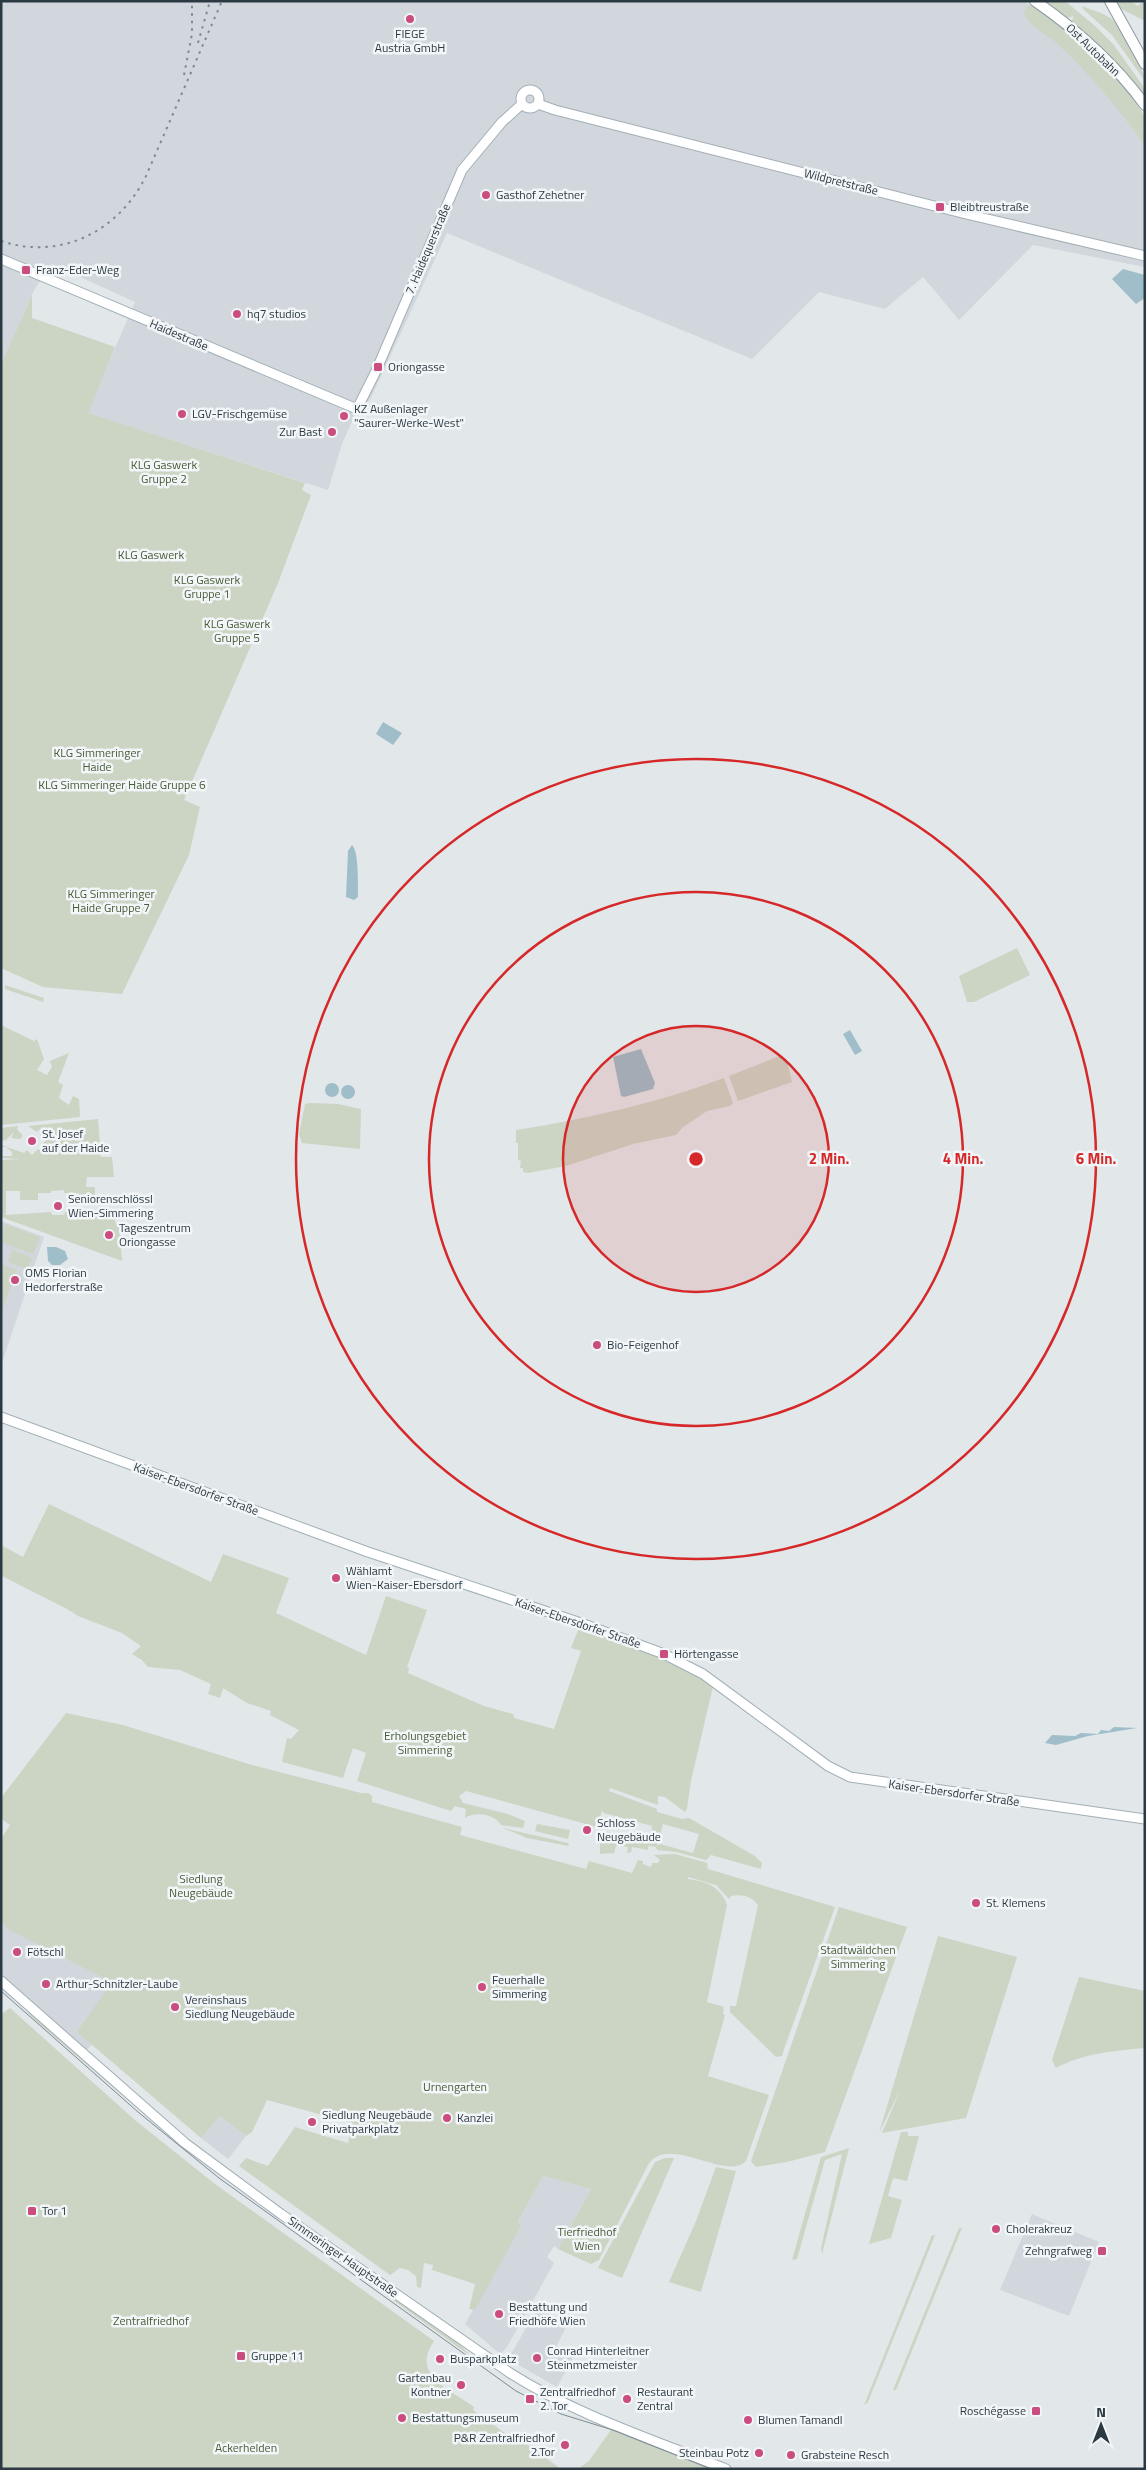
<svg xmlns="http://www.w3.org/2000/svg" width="1146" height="2470" font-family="'Titillium Web',sans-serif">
	<rect width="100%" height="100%" fill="#e2e7ea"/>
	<g fill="#d1d7dc">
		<path d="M 1,1 L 1024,1 L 1028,4 L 1025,10 L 1027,19 L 1061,46 L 1092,76 L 1115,104 L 1145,147 L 1145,267 L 1033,245 L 959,320 L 923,277 L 885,309 L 819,292 L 752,359 L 447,233 L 370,400 L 357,410 L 342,444 L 328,490 L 87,413 L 135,302 L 52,264 L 34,290 L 1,364 Z"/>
		<path d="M 1,1221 L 44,1237 L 1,1366 Z"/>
		<path d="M 1,1920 L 131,1992 L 94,2043 L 83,2053 L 1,1981 Z"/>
		<path d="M 220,2116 L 246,2136 L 228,2159 L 201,2138 Z"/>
		<path d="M 543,2176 L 591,2189 L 558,2249 L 554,2246 L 547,2257 L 554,2263 L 507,2347 L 500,2354 L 465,2324 L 521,2226 L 518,2221 Z"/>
		<path d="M 1032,2214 L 1099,2242 L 1069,2316 L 1000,2290 Z"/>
		<path d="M 537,2309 L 568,2323 L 556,2347 L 573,2357 L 557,2387 L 508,2359 Z"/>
	</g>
	<g fill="#ccd4c4" fill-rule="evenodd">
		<path d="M 1042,1 L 1065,1 L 1095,26 L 1114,45 L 1145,89 L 1145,98 L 1071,22 L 1074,16 L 1067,18 Z"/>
		<path d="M 1105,1 L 1130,1 L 1138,6 L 1142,2 L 1145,4 L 1145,21 Z"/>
		<path d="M 1028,4 C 1059,21 1128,83 1144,116 C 1146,124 1145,138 1145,147 C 1120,109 1092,77 1060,46 C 1050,36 1026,26 1024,12 Z"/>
		<path d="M 1082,6 C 1091,10 1104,13 1112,19 C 1119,24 1145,71 1145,81 L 1112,35 L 1083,9 Z"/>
		<path d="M 32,295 L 32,318 L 115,347 L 88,413 L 305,483 L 302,490 L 311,495 L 278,583 L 184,800 L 200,807 L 189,855 L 122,994 L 43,987 L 1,968 L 1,364 Z"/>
		<path d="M 1017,948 L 1030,975 L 974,1002 L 967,1002 L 959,976 Z"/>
		<path d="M 5,985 L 44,998 L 43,1002 L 5,989 Z"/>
		<path d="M 1,1025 L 34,1041 L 37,1039 L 44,1059 L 37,1070 L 47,1075 L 52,1067 L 50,1061 L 69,1053 L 58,1082 L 63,1085 L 59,1098 L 69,1105 L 73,1096 L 79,1099 L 80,1117 L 1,1125 Z"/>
		<path d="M 782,1055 L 788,1065 L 792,1082 L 738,1101 L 729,1076 Z"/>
		<path d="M 724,1078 L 733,1103 L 730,1106 L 707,1111 L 683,1127 L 676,1135 L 633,1144 L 566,1166 L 528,1173 L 523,1172 L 523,1168 L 520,1168 L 521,1161 L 518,1160 L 518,1143 L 516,1143 L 516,1130 C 587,1119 657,1103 724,1078 Z"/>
		<path d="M 309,1103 L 338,1104 L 361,1109 L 360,1149 L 302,1143 L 299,1134 L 305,1104 Z"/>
		<path d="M 98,1119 L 101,1157 L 112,1157 L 114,1177 L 87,1177 L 86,1187 L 95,1187 L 95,1200 L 79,1200 L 79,1193 L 64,1193 L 64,1190 L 51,1191 L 51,1193 L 38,1193 L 38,1200 L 20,1200 L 20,1191 L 6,1191 L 6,1215 L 51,1212 L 52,1215 L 64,1215 L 65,1212 L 106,1214 L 106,1218 L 115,1218 L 115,1223 L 119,1224 L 122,1261 L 1,1217 L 1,1160 L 20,1159 L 1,1158 L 1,1156 L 12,1156 L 12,1152 L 6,1147 L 1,1147 L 1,1145 L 24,1153 L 27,1150 L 32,1155 L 38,1149 L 41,1151 L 43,1149 L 41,1146 L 46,1140 L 40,1135 L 45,1129 L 42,1127 L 37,1132 L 28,1126 Z"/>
		<path d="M 18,1126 L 17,1129 L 23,1136 L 20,1139 L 11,1138 L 14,1132 L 6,1140 L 1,1141 L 1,1128 Z"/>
		<path d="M 5,1224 L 40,1237 L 33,1254 L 1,1242 Z"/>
		<path d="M 13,1250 L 32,1258 L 27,1269 L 8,1262 Z"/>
		<path d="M 1,1264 L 17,1270 L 1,1313 Z"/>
		<path d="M 49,1504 L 211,1582 L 223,1554 L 289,1578 L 276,1613 L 366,1655 L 386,1596 L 427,1610 L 407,1667 L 409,1668 L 408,1673 L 484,1706 L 513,1714 L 514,1718 L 554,1729 L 581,1651 L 571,1648 L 581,1623 L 651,1649 L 714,1682 L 691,1781 L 687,1809 L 685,1812 L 665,1797 L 658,1796 L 658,1805 L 610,1788 L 609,1791 L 657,1809 L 657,1812 L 682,1819 L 689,1818 L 755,1856 L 762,1863 L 761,1869 L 711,1855 L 706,1860 L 676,1852 L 657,1850 L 656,1847 L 648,1846 L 648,1850 L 632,1847 L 631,1852 L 627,1853 L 628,1847 L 616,1846 L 614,1853 L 600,1854 L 600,1843 L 595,1839 L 600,1840 L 607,1836 L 605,1831 L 652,1844 L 654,1840 L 651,1839 L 652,1826 L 604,1813 L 602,1811 L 600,1817 L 606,1819 L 604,1829 L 466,1791 L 459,1796 L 463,1803 L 508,1814 L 525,1821 L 523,1828 L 501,1825 C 495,1814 475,1811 465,1818 L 466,1809 L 455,1806 L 451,1811 L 357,1781 L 366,1753 L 353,1748 L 343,1778 L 282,1762 L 287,1738 L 291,1739 L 299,1730 L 270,1715 L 271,1711 L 247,1703 L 223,1688 L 220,1698 L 208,1694 L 211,1684 L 180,1670 L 148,1667 L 142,1660 L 132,1654 L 141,1646 L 122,1633 L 78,1616 L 67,1609 L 2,1576 L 1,1545 L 23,1557 ZM 663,1824 L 699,1834 L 693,1853 L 660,1844 L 657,1846 Z"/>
		<path d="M 66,1713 L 123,1725 L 252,1765 L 361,1793 L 368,1793 L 372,1796 L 372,1802 L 462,1827 L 460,1835 L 586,1869 L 589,1861 L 632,1873 L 638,1860 L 643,1861 L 643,1864 L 651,1867 L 652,1863 L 658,1863 L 660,1860 L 654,1855 L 675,1854 L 707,1863 L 708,1869 L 835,1907 L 783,2052 L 782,2056 L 776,2057 L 730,2012 L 730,2006 L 736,2006 L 758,1905 C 751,1896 742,1894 731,1896 L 729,1899 L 716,1885 L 688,1877 L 688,1879 C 706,1881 721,1887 727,1905 L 707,2002 L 724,2007 L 723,2014 L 725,2015 L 708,2076 L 769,2095 L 746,2161 C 726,2182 668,2133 648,2165 L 599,2260 L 591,2264 L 558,2249 L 591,2189 L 543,2176 L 518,2221 L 521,2226 L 475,2310 L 469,2309 L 475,2284 L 432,2270 L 433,2265 L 424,2263 L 421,2288 L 417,2287 L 416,2276 L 408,2270 L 400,2268 L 390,2275 L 239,2166 L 246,2158 L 268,2166 L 295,2127 L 348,2143 L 353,2123 L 267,2100 L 252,2132 L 246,2136 L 220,2116 L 201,2138 L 77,2032 L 112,1982 L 10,1930 L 1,1922 L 1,1839 L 10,1825 L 1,1819 L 1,1798 Z"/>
		<path d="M 537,1824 L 570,1830 L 568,1839 L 535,1831 Z"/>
		<path d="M 503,1828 L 568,1843 L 569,1846 L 527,1838 Z"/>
		<path d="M 839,1907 L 907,1927 L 825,2152 L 787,2162 L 756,2167 L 751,2161 Z"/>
		<path d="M 938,1936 L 1017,1957 L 966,2118 L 882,2133 L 901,2088 L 879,2133 Z"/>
		<path d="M 1079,1977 L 1145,1991 L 1145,2048 C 1114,2051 1084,2053 1056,2068 L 1052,2060 Z"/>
		<path d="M 10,2008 L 136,2121 L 215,2184 L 434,2341 C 410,2376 451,2390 474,2407 L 473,2410 L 516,2441 L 518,2438 L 561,2469 L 1,2469 L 1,2014 Z"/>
		<path d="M 28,2011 L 184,2147 L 457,2342 L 473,2358 L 186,2150 L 36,2021 L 27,2012 Z"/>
		<path d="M 901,2132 L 908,2132 L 908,2136 L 919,2136 L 907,2181 L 893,2178 L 888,2196 L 902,2200 L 891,2238 L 869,2244 Z"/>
		<path d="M 849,2148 L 822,2254 L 821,2248 L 842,2154 L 825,2160 L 797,2259 L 792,2260 L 821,2157 Z"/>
		<path d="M 665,2158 L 674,2158 L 622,2278 L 598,2268 L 655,2162 Z"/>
		<path d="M 716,2167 L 736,2171 L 701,2292 L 669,2282 L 696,2221 Z"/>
		<path d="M 959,2228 L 962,2228 L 896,2390 L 893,2390 Z"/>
		<path d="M 932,2235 L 935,2235 L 868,2402 L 864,2405 Z"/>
		<path d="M 613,2427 L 718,2469 L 578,2469 L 589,2461 Z"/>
	</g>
	<g fill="#9fbec9">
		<path d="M 1123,269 L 1145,275 L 1145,298 L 1136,304 L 1112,279 Z"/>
		<path d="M 383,722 L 402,733 L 393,745 L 376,734 Z"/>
		<path d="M 352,845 C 359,851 358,886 358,897 L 354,900 L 346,897 L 348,851 Z"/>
		<path d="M 850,1030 L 862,1051 L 855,1055 L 843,1034 Z"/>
		<path d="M 641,1049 L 655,1083 L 653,1089 L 624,1097 L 621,1096 L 613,1057 Z"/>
		<circle cx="332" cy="1090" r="7"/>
		<circle cx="348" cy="1092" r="7"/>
		<path d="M 47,1247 L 56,1247 L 65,1251 L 68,1259 L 60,1265 L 52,1265 L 48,1261 Z"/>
		<path d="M 1114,1727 L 1137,1728 L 1088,1736 L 1056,1745 L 1045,1743 L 1052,1735 L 1075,1736 L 1081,1733 L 1098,1734 L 1101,1730 L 1109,1731 Z"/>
	</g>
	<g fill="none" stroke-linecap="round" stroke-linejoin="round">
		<defs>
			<g id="major">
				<circle cx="530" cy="99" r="9"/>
				<path d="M 538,104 L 555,110 L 966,214 L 1145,256"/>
				<path d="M 1,259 L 357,409 L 376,371 L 462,170 L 502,122 L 522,104"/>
				<path d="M 1,1417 L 368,1552 L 581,1623 L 664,1654 L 703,1674 L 828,1766 L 850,1777 L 1145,1819"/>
				<path d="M 1,1981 L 185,2143 L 281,2214 L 510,2373 C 576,2415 654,2440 726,2469"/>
			</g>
			<g id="highway">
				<path d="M 1035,1 C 1077,30 1115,64 1145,105"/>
				<path d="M 1110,1 L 1145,64"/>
			</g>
		</defs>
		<use href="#major" stroke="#a2afb6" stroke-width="11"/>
		<use href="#highway" stroke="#8a99a1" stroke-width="12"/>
		<use href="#major" stroke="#fff" stroke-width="9"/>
		<use href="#highway" stroke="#fff" stroke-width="10"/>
		<path stroke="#7c8b93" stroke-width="1" d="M 1,1991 L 138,2112 L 219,2178 L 516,2391 L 561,2414 L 616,2431 L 711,2469"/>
		<g stroke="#7c8b93" stroke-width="2" stroke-dasharray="2.5 5" stroke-linecap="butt">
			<path d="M 198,43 L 210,1"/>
			<path d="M 184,75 L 192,34 L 192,1"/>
			<path d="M 1,241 C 61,261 119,231 146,176 L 222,1"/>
		</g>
	</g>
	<circle cx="696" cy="1159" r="133" fill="#d62828" fill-opacity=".12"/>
	<g fill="none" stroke="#d62828" stroke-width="2.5">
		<circle cx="696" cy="1159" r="133"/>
		<circle cx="696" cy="1159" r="267"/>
		<circle cx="696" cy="1159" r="400"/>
	</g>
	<g fill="#cb4c7f" stroke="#f2f6f8" stroke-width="2">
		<circle cx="410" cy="19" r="5"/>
		<circle cx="486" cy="195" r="5"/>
		<rect x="935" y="202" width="10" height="10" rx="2.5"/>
		<rect x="21" y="265" width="10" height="10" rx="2.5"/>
		<circle cx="237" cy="314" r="5"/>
		<rect x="373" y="362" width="10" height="10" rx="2.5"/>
		<circle cx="182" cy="414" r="5"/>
		<circle cx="344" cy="416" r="5"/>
		<circle cx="332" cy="432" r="5"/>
		<circle cx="32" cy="1141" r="5"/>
		<circle cx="58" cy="1206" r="5"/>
		<circle cx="109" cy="1235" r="5"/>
		<circle cx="15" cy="1280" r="5"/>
		<circle cx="597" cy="1345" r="5"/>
		<circle cx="336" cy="1578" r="5"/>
		<rect x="659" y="1649" width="10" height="10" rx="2.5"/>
		<circle cx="587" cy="1830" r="5"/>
		<circle cx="976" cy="1903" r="5"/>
		<circle cx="17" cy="1952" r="5"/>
		<circle cx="46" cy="1984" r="5"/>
		<circle cx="482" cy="1987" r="5"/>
		<circle cx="175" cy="2007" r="5"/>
		<circle cx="447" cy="2118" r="5"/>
		<circle cx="312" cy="2122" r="5"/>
		<rect x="27" y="2206" width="10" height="10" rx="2.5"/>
		<circle cx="996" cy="2229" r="5"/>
		<rect x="1097" y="2246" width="10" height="10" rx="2.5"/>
		<circle cx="499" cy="2314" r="5"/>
		<rect x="236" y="2351" width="10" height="10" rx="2.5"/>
		<circle cx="537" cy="2358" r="5"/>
		<circle cx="440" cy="2359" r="5"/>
		<circle cx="461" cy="2385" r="5"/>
		<rect x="525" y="2394" width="10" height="10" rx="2.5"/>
		<circle cx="627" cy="2399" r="5"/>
		<rect x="1031" y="2406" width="10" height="10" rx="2.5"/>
		<circle cx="402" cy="2418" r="5"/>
		<circle cx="748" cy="2420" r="5"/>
		<circle cx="565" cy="2445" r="5"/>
		<circle cx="759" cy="2453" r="5"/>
		<circle cx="791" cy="2455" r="5"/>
	</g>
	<g text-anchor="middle" stroke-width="5" stroke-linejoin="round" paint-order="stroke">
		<g font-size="12" fill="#2b3942" stroke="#f2f6f8" text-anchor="start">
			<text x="410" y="38" text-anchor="middle">FIEGE<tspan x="410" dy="14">Austria GmbH</tspan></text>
			<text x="496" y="199">Gasthof Zehetner</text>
			<text x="950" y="211">Bleibtreustraße</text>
			<text x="36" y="274">Franz-Eder-Weg</text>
			<text x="247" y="318">hq7 studios</text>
			<text x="388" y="371">Oriongasse</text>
			<text x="354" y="413">KZ Außenlager<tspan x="354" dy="14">"Saurer-Werke-West"</tspan></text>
			<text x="192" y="418">LGV-Frischgemüse</text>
			<text x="322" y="436" text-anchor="end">Zur Bast</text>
			<text x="42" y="1138">St. Josef<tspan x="42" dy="14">auf der Haide</tspan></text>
			<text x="68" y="1203">Seniorenschlössl<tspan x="68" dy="14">Wien-Simmering</tspan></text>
			<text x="119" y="1232">Tageszentrum<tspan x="119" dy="14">Oriongasse</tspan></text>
			<text x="25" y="1277">OMS Florian<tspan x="25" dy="14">Hedorferstraße</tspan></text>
			<text x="607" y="1349">Bio-Feigenhof</text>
			<text x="346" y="1575">Wählamt<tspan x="346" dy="14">Wien-Kaiser-Ebersdorf</tspan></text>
			<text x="674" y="1658">Hörtengasse</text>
			<text x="597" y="1827">Schloss<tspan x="597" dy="14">Neugebäude</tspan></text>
			<text x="986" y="1907">St. Klemens</text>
			<text x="27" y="1956">Fötschl</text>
			<text x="492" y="1984">Feuerhalle<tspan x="492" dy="14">Simmering</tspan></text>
			<text x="56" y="1988">Arthur-Schnitzler-Laube</text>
			<text x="185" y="2004">Vereinshaus<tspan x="185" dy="14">Siedlung Neugebäude</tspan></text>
			<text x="322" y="2119">Siedlung Neugebäude<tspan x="322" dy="14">Privatparkplatz</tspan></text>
			<text x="457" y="2122">Kanzlei</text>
			<text x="42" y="2215">Tor 1</text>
			<text x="1006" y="2233">Cholerakreuz</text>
			<text x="1092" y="2255" text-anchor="end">Zehngrafweg</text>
			<text x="509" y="2311">Bestattung und<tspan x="509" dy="14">Friedhöfe Wien</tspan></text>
			<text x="547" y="2355">Conrad Hinterleitner<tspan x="547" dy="14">Steinmetzmeister</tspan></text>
			<text x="251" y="2360">Gruppe 11</text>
			<text x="450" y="2363">Busparkplatz</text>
			<text x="451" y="2382" text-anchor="end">Gartenbau<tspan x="451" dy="14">Kontner</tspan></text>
			<text x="540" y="2396">Zentralfriedhof<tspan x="540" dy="14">2. Tor</tspan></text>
			<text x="637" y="2396">Restaurant<tspan x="637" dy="14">Zentral</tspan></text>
			<text x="1026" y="2415" text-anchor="end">Roschégasse</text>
			<text x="412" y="2422">Bestattungsmuseum</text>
			<text x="758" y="2424">Blumen Tamandl</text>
			<text x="555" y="2442" text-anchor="end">P&amp;R Zentralfriedhof<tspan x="555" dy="14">2.Tor</tspan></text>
			<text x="749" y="2457" text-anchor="end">Steinbau Potz</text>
			<text x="801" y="2459">Grabsteine Resch</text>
		</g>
		<g font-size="12" fill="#2b3942" stroke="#f2f6f8">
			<text transform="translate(1093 50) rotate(44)" y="4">Ost Autobahn</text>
			<text transform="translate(841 182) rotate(14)" y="4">Wildpretstraße</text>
			<text transform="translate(428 249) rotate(-67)" y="4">7. Haidequerstraße</text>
			<text transform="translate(179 335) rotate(23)" y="4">Haidestraße</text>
			<text transform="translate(196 1489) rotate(20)" y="4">Kaiser-Ebersdorfer Straße</text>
			<text transform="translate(578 1623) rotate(19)" y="4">Kaiser-Ebersdorfer Straße</text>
			<text transform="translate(954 1793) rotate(8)" y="4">Kaiser-Ebersdorfer Straße</text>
			<text transform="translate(343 2257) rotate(35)" y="4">Simmeringer Hauptstraße</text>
		</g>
		<g font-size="12" fill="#495d38" stroke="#f2f6f8">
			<text x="164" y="469">KLG Gaswerk<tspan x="164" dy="14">Gruppe 2</tspan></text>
			<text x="151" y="559">KLG Gaswerk</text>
			<text x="207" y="584">KLG Gaswerk<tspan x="207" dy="14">Gruppe 1</tspan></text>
			<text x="237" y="628">KLG Gaswerk<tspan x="237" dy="14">Gruppe 5</tspan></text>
			<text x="97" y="757">KLG Simmeringer<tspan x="97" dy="14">Haide</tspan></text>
			<text x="122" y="789">KLG Simmeringer Haide Gruppe 6</text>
			<text x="111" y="898">KLG Simmeringer<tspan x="111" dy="14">Haide Gruppe 7</tspan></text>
			<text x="425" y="1740">Erholungsgebiet<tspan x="425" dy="14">Simmering</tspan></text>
			<text x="201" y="1883">Siedlung<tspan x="201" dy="14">Neugebäude</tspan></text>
			<text x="858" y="1954">Stadtwäldchen<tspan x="858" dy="14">Simmering</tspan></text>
			<text x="455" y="2091">Urnengarten</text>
			<text x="587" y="2236">Tierfriedhof<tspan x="587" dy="14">Wien</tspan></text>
			<text x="151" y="2325">Zentralfriedhof</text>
			<text x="246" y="2452">Ackerhelden</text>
		</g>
	</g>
	<circle cx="696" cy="1159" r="8" fill="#d62828" stroke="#f2f6f8" stroke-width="2.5"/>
	<g font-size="15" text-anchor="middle" font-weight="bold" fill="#d62828" stroke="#f2f6f8" stroke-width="5" stroke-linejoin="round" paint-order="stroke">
		<text x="829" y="1164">2 Min.</text>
		<text x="963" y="1164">4 Min.</text>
		<text x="1096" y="1164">6 Min.</text>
	</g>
	<rect width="1146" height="2470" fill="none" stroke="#2b3942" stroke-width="5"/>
	<g transform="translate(1101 2425)" stroke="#f2f6f8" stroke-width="4" paint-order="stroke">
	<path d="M0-4L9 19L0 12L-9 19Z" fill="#2b3942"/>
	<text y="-8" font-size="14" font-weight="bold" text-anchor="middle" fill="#2b3942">N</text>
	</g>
</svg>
